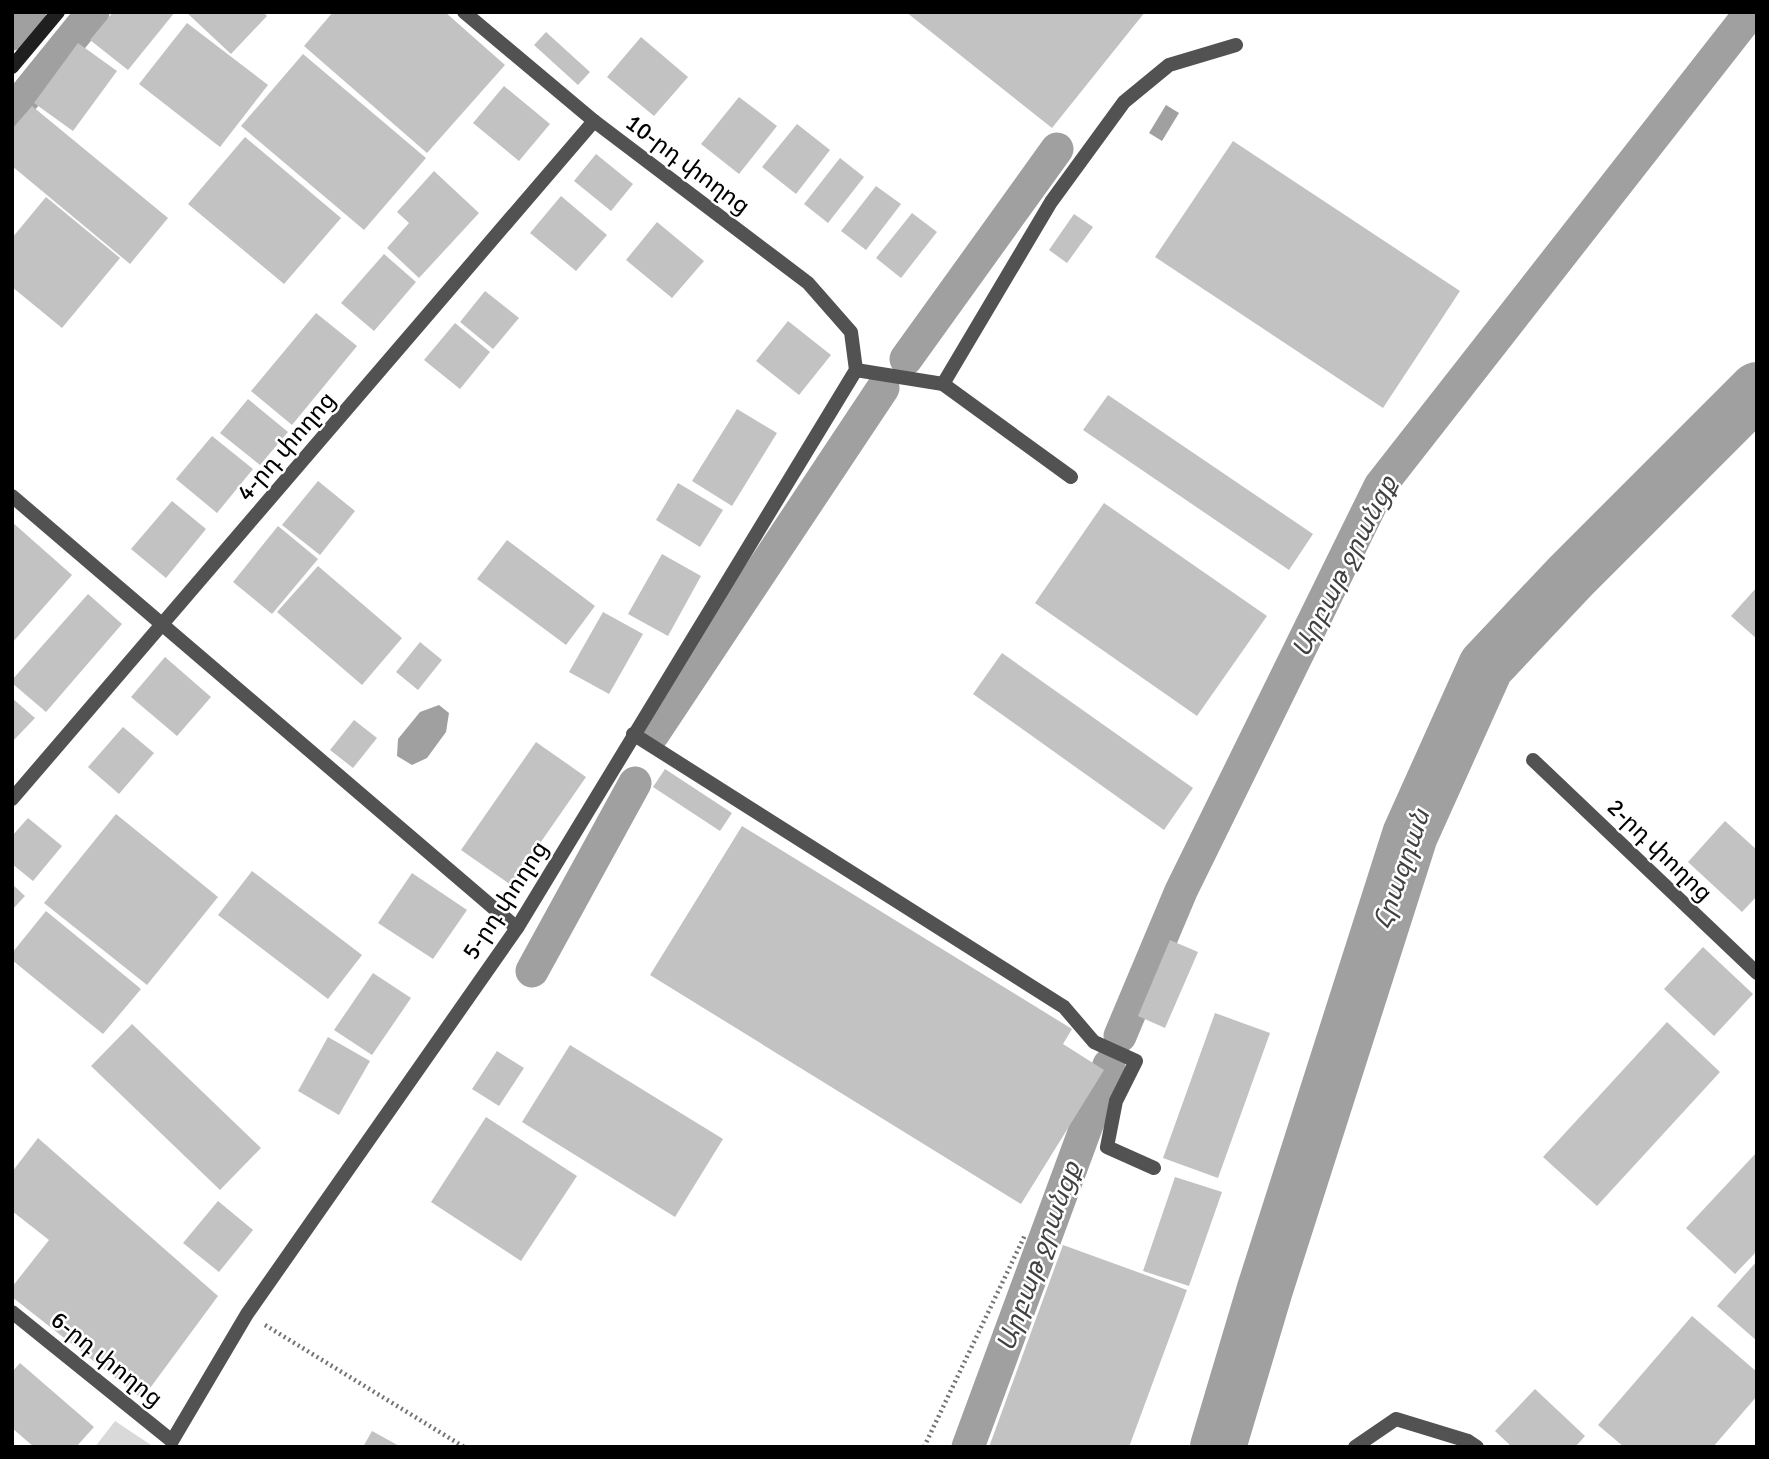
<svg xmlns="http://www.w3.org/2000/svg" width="1769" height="1459" font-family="Signika,'Noto Sans Armenian',sans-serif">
	<rect width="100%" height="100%" fill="#fff"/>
	<path fill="#d9d9d9" d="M 115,1421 L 154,1447 L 95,1447 Z"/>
	<g fill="#a0a0a0">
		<path d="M 1166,105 L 1179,113 L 1162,141 L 1149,133 Z"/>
		<path d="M 439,705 L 449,713 L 446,732 L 427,758 L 412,765 L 397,756 L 398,739 L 420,712 Z"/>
	</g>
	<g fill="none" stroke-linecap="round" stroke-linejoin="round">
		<g stroke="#a0a0a0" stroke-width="33">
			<path d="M 12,34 L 30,12"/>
			<path d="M 12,112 L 93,12"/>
			<path d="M 906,359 L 1057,149"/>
			<path d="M 653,734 L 883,388"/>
			<path d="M 532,971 L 635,783"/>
			<path d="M 1120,1036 L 1181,891 L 1380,486 L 1751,12"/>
			<path d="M 968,1447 L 1109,1065"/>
		</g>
		<path stroke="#a0a0a0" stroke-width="56" d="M 1218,1447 L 1265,1289 L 1410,835 L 1486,666 L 1571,576 L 1757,390"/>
	</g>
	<g fill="#c2c2c2">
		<path d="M 113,12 L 175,12 L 128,70 L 90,40 Z"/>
		<path d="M 186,12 L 263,12 L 267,16 L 231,54 Z"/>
		<path d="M 333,12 L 445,12 L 505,65 L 427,153 L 304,46 Z"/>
		<path d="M 906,12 L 1145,12 L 1052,128 Z"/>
		<path d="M 187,23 L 268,85 L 220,147 L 139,84 Z"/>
		<path d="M 546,32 L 590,72 L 578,85 L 534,45 Z"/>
		<path d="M 641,37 L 688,77 L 654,116 L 607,77 Z"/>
		<path d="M 78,43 L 117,71 L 73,131 L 34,103 Z"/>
		<path d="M 303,54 L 426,158 L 364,230 L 241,126 Z"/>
		<path d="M 504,86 L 550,124 L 519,161 L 473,123 Z"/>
		<path d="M 739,97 L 777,126 L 739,174 L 701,144 Z"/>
		<path d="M 32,106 L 168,218 L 130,264 L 12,166 L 12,129 Z"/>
		<path d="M 797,124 L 830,150 L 796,194 L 762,167 Z"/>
		<path d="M 245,137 L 341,218 L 284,284 L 188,204 Z"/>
		<path d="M 1233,141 L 1460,291 L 1383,408 L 1155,257 Z"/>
		<path d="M 596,154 L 633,184 L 611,211 L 574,181 Z"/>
		<path d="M 840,158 L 864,177 L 828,223 L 804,204 Z"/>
		<path d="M 434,171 L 479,213 L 419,278 L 387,248 L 409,223 L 397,212 Z"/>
		<path d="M 876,186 L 901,204 L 866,250 L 841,231 Z"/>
		<path d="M 561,196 L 607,235 L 576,271 L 530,233 Z"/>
		<path d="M 46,197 L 120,258 L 62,328 L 12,287 L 12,238 Z"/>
		<path d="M 912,213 L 937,232 L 901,278 L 876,258 Z"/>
		<path d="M 1074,214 L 1093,227 L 1067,263 L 1049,250 Z"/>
		<path d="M 657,222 L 704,261 L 672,298 L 626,260 Z"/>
		<path d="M 384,254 L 416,282 L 374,331 L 341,303 Z"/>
		<path d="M 485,291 L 519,318 L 493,349 L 460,322 Z"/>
		<path d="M 316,313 L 357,346 L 292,425 L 251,391 Z"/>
		<path d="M 788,321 L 831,355 L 799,395 L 756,361 Z"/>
		<path d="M 455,323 L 490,352 L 460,389 L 424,360 Z"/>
		<path d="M 1108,395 L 1313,534 L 1289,570 L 1083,430 Z"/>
		<path d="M 248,399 L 288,432 L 260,465 L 220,433 Z"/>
		<path d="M 737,409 L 777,433 L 732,506 L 692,481 Z"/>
		<path d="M 212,436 L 253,469 L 217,513 L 176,479 Z"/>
		<path d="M 318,481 L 355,511 L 320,555 L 282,525 Z"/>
		<path d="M 678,483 L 723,510 L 700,547 L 656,520 Z"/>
		<path d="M 172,501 L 206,529 L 166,578 L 131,549 Z"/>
		<path d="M 1104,503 L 1267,616 L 1197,716 L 1035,603 Z"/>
		<path d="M 12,522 L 72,575 L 12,643 Z"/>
		<path d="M 278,526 L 318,559 L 272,614 L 233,582 Z"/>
		<path d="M 507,540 L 595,606 L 566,645 L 477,579 Z"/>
		<path d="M 662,554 L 701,576 L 668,636 L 628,614 Z"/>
		<path d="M 318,566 L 402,638 L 362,685 L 277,612 Z"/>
		<path d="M 1757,587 L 1757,639 L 1731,616 Z"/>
		<path d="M 88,594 L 122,624 L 46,712 L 12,683 L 12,680 Z"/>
		<path d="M 603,612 L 643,634 L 609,694 L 569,672 Z"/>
		<path d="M 420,642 L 442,660 L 418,690 L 396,672 Z"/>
		<path d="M 1002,653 L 1193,788 L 1164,830 L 973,694 Z"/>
		<path d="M 165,657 L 211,697 L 177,736 L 131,697 Z"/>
		<path d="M 12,698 L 35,718 L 12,742 Z"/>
		<path d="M 354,720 L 377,738 L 353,768 L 330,750 Z"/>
		<path d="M 123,727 L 154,753 L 119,794 L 88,767 Z"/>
		<path d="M 536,742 L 586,777 L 511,885 L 461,850 Z"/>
		<path d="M 665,769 L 732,813 L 720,831 L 653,787 Z"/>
		<path d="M 116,814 L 218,897 L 147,985 L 44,903 Z"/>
		<path d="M 28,818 L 62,846 L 33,881 L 12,864 L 12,836 Z"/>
		<path d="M 1725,821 L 1757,850 L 1757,896 L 1742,912 L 1688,862 Z"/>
		<path d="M 742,826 L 1072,1029 L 1063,1044 L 1104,1070 L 1021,1204 L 650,975 Z"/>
		<path d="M 252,871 L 362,955 L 328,999 L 218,915 Z"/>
		<path d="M 412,873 L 467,910 L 433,959 L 378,923 Z"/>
		<path d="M 12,884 L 25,896 L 12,910 Z"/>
		<path d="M 46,911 L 141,989 L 103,1034 L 12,960 L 12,953 Z"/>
		<path d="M 1170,940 L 1198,952 L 1165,1028 L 1138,1016 Z"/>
		<path d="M 1703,947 L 1753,994 L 1714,1036 L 1664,989 Z"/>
		<path d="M 373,973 L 411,998 L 372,1055 L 334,1030 Z"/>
		<path d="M 1215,1013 L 1270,1033 L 1218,1178 L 1163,1158 Z"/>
		<path d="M 1667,1022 L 1720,1072 L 1597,1206 L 1543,1157 Z"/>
		<path d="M 132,1024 L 261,1148 L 220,1190 L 91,1066 Z"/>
		<path d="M 328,1037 L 370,1061 L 339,1115 L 298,1091 Z"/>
		<path d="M 570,1045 L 723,1139 L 675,1217 L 522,1122 Z"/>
		<path d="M 497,1051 L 524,1068 L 499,1106 L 472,1089 Z"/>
		<path d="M 486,1117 L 577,1176 L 521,1261 L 431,1202 Z"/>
		<path d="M 38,1138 L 218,1296 L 142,1399 L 12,1297 L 12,1287 L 49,1240 L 12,1211 L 12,1172 Z"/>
		<path d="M 1757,1152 L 1757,1251 L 1735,1274 L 1686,1228 Z"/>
		<path d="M 1175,1177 L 1222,1192 L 1189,1286 L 1143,1271 Z"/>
		<path d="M 218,1201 L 253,1230 L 219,1272 L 183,1243 Z"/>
		<path d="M 1063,1245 L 1187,1290 L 1129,1447 L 989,1447 Z"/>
		<path d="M 1757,1261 L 1757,1341 L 1717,1306 Z"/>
		<path d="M 1692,1316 L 1757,1372 L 1757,1396 L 1713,1447 L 1624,1447 L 1598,1425 Z"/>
		<path d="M 20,1363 L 94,1427 L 76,1447 L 34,1447 L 12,1428 L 12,1372 Z"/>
		<path d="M 1535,1389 L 1585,1436 L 1575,1447 L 1512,1447 L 1495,1431 Z"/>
		<path d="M 372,1431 L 401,1447 L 363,1447 Z"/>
	</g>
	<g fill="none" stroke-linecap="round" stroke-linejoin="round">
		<g stroke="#747474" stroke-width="4.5" stroke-dasharray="2 3.5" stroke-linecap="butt">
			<path d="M 265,1325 L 464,1447"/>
			<path d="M 924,1447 L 1025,1235"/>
		</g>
		<g stroke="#525252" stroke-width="14">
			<path d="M 856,370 L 943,384 L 1071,477"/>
			<path d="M 943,384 L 1051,202 L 1124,102 L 1169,65 L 1236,45"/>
			<path d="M 633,734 L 1064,1007 L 1094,1042 L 1136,1061 L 1116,1101 L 1107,1147 L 1154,1168"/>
		</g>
		<g stroke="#525252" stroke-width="14">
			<path d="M 12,496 L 517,928"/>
			<path d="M 1533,760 L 1757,973"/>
			<path d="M 12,799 L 594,121"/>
			<path d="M 12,1312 L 172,1441 L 247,1314 L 517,928 L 856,370 L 851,332 L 808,283 L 594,121 L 464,12"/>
			<path d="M 1355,1447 L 1396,1419 L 1468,1441 L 1477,1447"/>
		</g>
		<path stroke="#1f1f1f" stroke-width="14" d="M 12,67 L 58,12"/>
	</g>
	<g text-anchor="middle" stroke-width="5" stroke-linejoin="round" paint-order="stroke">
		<g font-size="24" fill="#000" stroke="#fff">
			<text transform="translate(688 164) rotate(37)" y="8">10-րդ փողոց</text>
			<text transform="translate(286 446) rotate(-49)" y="8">4-րդ փողոց</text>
			<text transform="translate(1660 850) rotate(44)" y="8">2-րդ փողոց</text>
			<text transform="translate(505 900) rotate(-57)" y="8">5-րդ փողոց</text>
			<text transform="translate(107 1359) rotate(39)" y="8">6-րդ փողոց</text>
		</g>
		<g font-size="26" font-style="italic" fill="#414141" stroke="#fff">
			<text transform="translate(1344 566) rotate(-63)" y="9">Արբաթ ջրանցք</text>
			<text transform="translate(1401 869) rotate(-71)" y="9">Հրազդան</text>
			<text transform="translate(1038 1256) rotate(-70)" y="9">Արբաթ ջրանցք</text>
		</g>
	</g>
	<rect width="1769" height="1459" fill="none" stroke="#000000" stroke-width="28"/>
</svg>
